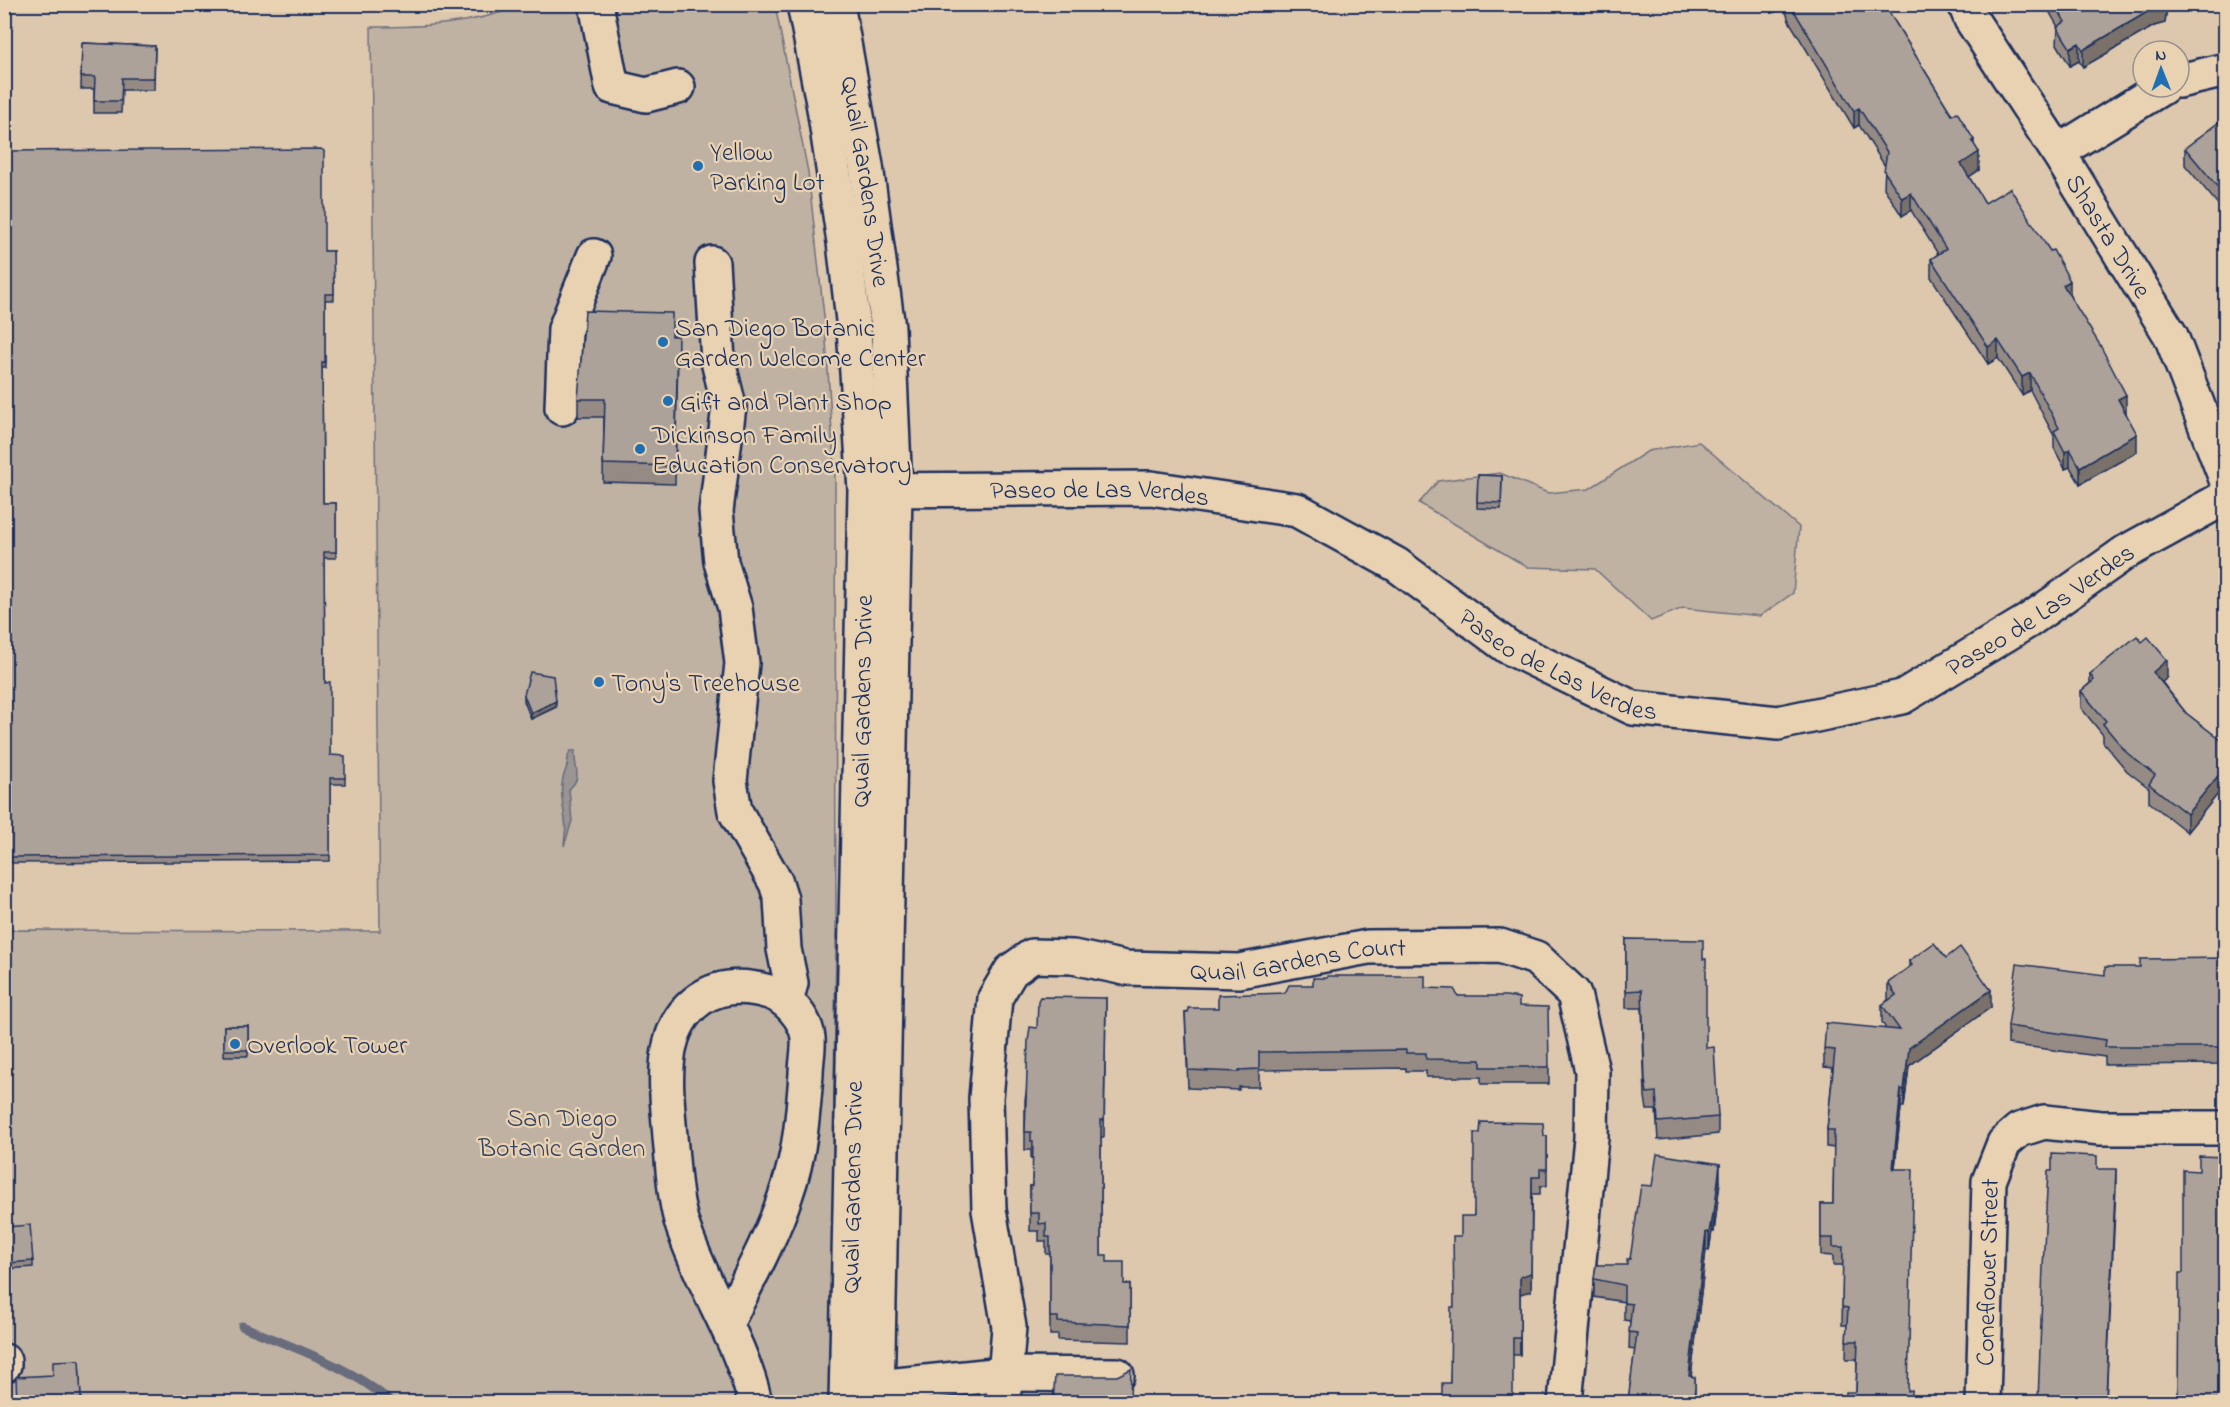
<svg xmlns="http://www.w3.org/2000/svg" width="2230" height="1407" font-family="'Indie Flower',sans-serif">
	<rect width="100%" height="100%" fill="#ddc8ad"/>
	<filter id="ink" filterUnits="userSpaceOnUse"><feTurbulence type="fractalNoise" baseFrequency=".0167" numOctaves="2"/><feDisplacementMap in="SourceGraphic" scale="12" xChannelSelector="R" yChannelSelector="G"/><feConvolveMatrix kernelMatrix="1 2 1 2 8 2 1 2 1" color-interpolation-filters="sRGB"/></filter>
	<g filter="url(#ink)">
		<g fill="#c0b2a2" stroke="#6e7080" stroke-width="1.5">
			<path d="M 521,5 L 775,5 L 808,172 L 825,325 L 835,479 L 836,936 L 830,1402 L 5,1402 L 5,930 L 380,931 L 371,27 C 422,27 474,25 521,5 Z"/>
			<path d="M 1699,442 L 1799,527 L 1793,593 L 1760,616 L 1683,608 L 1651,621 L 1595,569 L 1527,567 L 1419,503 L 1438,481 L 1500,473 L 1548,493 L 1589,489 L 1648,451 Z"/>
		</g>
		<path fill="#9a9492" stroke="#676c7d" stroke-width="1.5" d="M 570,751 L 575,751 C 573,767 584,777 569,789 L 572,821 L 564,846 C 564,838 567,829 565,821 C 563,801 558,788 566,769 C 569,762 566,758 570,751 Z"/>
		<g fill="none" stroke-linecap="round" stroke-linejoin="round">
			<path stroke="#676c7d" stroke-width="9" d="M 242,1326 C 295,1349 347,1364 391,1402"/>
			<defs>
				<g id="minor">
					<path d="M 596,4 L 612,87 L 646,95 L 678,87"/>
					<path id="s1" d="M 1965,4 L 1971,19 L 2058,152 L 2171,336 L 2226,479"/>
					<path d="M 2179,81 L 2226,70"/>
					<path d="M 2058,152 L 2163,87"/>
					<path d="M 712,263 L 718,361 L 729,406 L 716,511 L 721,562 L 735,608 L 742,663 L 730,781 L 735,811 L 776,883 L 781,899 L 784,949 L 791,983 L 786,1001"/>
					<path d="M 562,408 L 565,329 L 594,256"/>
					<path id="s2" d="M 866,490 L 1151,488 L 1297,510 L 1397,565 L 1508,647 L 1633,708 L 1778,723 L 1902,697 L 2028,621 L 2126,552 L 2226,497"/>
					<path d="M 727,1322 C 748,1280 771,1239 786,1194 C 800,1155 803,1115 806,1074 C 806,1062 809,1049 808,1038 C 806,1019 787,997 769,992 C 745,985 720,985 700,999 C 656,1029 667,1091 670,1137 C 673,1166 674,1200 683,1227 C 704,1290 739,1336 755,1402"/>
					<path d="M 4,1361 L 4,1365"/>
					<path d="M 848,1387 L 877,1387 L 1004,1374 L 1117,1375"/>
					<path id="s3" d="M 1003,1402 L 1009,1327 L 989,1210 L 986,1098 L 995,998 L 1011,971 L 1032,956 L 1073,957 L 1125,968 L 1239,971 L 1368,947 L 1500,946 L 1536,958 L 1574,994 L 1592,1071 L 1591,1138 L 1565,1402"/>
					<path id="s4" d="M 1983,1402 L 1989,1181 L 2004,1143 L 2019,1130 L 2044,1122 L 2101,1128 L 2226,1128"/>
				</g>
				<g id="major">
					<path d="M 804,4 L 824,108 L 844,242 L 854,329 L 865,490 L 846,1402"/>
					<path id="s5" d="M 837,4 L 866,166 L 888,328 L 895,491 L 877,1402"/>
				</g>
			</defs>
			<use href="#minor" stroke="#1b2f5e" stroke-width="38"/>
			<use href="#major" stroke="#1b2f5e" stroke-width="38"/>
			<use href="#minor" stroke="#e9d2b2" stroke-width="33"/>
			<use href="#major" stroke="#e9d2b2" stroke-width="33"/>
		</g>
		<g fill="#958b84" stroke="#1b2f5e" stroke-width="1.5">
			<path d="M 1769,4 L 1884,4 L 1952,115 L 1974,145 L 1979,170 L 1969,177 L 1985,203 L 2070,297 L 2126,413 L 2137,452 L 2080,484 L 2070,467 L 2065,469 L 2054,448 L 2054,436 L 2030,390 L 2022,395 L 1998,358 L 1988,364 L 1931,277 L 1931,259 L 1938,254 L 1911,210 L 1902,216 L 1884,188 L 1885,166 L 1859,125 L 1854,128 L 1789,21 L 1785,9 L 1771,13 Z"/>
			<path d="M 2045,4 L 2167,4 L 2165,23 L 2154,26 L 2083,67 L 2079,61 L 2070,66 L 2057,44 L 2058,27 Z"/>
			<path d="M 82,43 L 155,46 L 154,90 L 122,90 L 121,113 L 94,113 L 94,89 L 81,89 Z"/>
			<path d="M 2226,117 L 2226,214 L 2185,165 L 2185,148 Z"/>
			<path d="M 4,151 L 324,251 L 333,251 L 334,300 L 325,300 L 325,368 L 322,368 L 323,503 L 336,503 L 336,558 L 324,558 L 325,683 L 330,755 L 345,778 L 345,784 L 330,784 L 330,861 L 4,863 Z"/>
			<path d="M 2224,256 L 2226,256 L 2226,277 L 2224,274 Z"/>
			<path d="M 672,336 L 678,354 L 675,484 L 603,482 L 604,417 L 578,417 L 578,399 Z"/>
			<path d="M 1478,475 L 1502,476 L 1501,509 L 1477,508 Z"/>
			<path d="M 2090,674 L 2167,678 L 2162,682 L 2186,713 L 2226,744 L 2226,784 L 2187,832 L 2149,802 L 2149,788 L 2127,771 L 2103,742 L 2103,735 L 2081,708 L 2081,691 L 2090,683 Z"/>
			<path d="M 524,695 L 556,707 L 531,719 L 524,701 Z"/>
			<path d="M 1626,939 L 1706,1048 L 1718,1117 L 1718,1134 L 1658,1140 L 1656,1110 L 1647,1110 L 1645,1097 L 1642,1008 L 1626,1008 Z"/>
			<path d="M 1946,958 L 1991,1007 L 1909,1066 L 1904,1107 L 1901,1107 L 1895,1169 L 1856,1392 L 1857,1359 L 1846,1359 L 1847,1325 L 1842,1325 L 1843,1265 L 1833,1265 L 1833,1256 L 1821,1255 L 1821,1204 L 1833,1204 L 1834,1148 L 1827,1147 L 1827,1130 L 1833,1068 L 1824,1067 L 1824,1049 L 1886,1029 L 1882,1022 L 1882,1005 L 1888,1000 L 1888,983 L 1909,967 L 1909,961 Z"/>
			<path d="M 2226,958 L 2226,1064 L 2105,1065 L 2105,1057 L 2008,1044 L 2008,1026 L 2105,975 L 2140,967 Z"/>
			<path d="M 1425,988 L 1458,996 L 1519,1006 L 1549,1067 L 1549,1084 L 1481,1084 L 1481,1077 L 1426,1077 L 1426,1071 L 1406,1071 L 1406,1068 L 1259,1070 L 1259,1087 L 1239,1087 L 1239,1090 L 1188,1088 L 1185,1012 Z"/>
			<path d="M 1106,998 L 1104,1137 L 1101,1137 L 1101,1255 L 1124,1284 L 1130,1284 L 1130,1342 L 1058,1340 L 1058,1335 L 1050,1335 L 1050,1254 L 1046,1254 L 1046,1241 L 1039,1241 L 1039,1231 L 1030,1231 L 1030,1186 L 1032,1186 L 1033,1159 L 1031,1159 L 1031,1150 L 1025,1150 L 1025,1100 L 1037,1028 Z"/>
			<rect x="224" y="1026" width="24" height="30"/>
			<path d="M 1480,1133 L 1547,1136 L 1547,1186 L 1540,1186 L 1540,1194 L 1532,1194 L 1531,1291 L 1520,1294 L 1520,1355 L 1513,1355 L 1450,1383 L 1454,1307 L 1461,1236 L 1474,1216 Z"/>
			<path d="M 1720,1181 L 1714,1232 L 1712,1231 L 1709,1251 L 1706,1250 L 1691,1377 L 1628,1401 L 1635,1350 L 1629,1349 L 1630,1321 L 1624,1320 L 1624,1302 L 1594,1297 L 1594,1279 L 1627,1265 L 1630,1259 L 1652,1186 Z"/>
			<path d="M 5,1227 L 33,1261 L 33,1267 L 8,1269 Z"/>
			<path d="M 79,1360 L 81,1402 L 16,1402 L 53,1375 Z"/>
		</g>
		<g fill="#79716b" stroke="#1b2f5e" stroke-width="1.5">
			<path d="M 1771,4 L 1785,4 L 1785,9 L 1771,13 Z"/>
			<path d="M 2165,4 L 2167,4 L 2165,23 L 2154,26 L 2083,67 L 2083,50 L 2154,8 Z"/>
			<path d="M 2079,43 L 2079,61 L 2070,66 L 2070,48 Z"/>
			<path d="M 1859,108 L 1859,125 L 1854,128 L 1854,111 Z"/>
			<path d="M 1974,140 L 1974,155 L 1979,152 L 1979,170 L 1961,182 L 1961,164 L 1972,141 Z"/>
			<path d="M 1911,193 L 1911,210 L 1902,216 L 1902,198 Z"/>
			<path d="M 2070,281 L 2070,298 L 2063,285 Z"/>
			<path d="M 1998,340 L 1998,358 L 1988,364 L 1988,347 Z"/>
			<path d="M 2030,373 L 2030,390 L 2022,395 L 2022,377 Z"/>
			<path d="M 2126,395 L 2126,413 L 2118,399 Z"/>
			<path d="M 2137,434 L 2137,452 L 2080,484 L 2080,467 Z"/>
			<path d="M 2070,449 L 2070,467 L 2065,469 L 2065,452 Z"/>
			<path d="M 2167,660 L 2167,678 L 2153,689 L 2153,672 Z"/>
			<path d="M 556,701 L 556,707 L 531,719 L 531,713 Z"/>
			<path d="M 2226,766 L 2226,784 L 2187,832 L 2187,814 Z"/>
			<path d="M 1991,990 L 1991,1007 L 1909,1066 L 1904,1107 L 1904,1090 L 1909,1048 Z"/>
			<path d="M 1901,1089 L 1901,1107 L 1893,1186 L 1893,1169 Z"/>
			<path d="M 1720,1164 L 1720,1181 L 1714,1232 L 1714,1214 Z"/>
			<path d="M 2116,1169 L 2116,1187 L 2106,1402 Z"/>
			<path d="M 1532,1177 L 1531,1291 L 1520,1294 L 1520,1355 L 1520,1277 Z"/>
			<path d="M 1712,1214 L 1712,1231 L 1709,1251 L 1709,1233 Z"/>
			<path d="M 1706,1232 L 1706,1250 L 1689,1394 L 1689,1376 Z"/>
			<path d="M 1695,1377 L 1695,1402 L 1693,1402 Z"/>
		</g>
		<g fill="#ada299" stroke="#1b2f5e" stroke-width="1.5">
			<path d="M 1790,4 L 1884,4 L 1952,115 L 1957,112 L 1974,140 L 1972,141 L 1979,152 L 1961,164 L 1985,203 L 2010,188 L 2050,251 L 2053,250 L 2070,281 L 2063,285 L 2100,345 L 2126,395 L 2118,399 L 2137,434 L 2080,467 L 2070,449 L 2065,452 L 2054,431 L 2059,428 L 2030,373 L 2022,377 L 1998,340 L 1988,347 L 1931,259 L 1946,249 L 1911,193 L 1902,198 L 1884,171 L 1887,152 L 1859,108 L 1854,111 Z"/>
			<path d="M 2055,4 L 2165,4 L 2165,6 L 2154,8 L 2083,50 L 2079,43 L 2070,48 L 2057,27 L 2065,22 Z"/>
			<path d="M 82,43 L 155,46 L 154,78 L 122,78 L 121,101 L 94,101 L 95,77 L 81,77 Z"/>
			<path d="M 2226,117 L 2226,197 L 2185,148 Z"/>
			<path d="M 321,149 L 324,151 L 324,251 L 333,251 L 334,294 L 325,294 L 325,362 L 322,362 L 323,503 L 336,503 L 336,552 L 324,552 L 325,683 L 330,682 L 330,755 L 345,756 L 345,778 L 330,778 L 330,855 L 4,857 L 4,151 Z"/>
			<path d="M 585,311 L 672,313 L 672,336 L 678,336 L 675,466 L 603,464 L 605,399 L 578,399 Z"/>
			<path d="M 1478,475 L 1502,476 L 1501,503 L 1477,502 Z"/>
			<path d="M 2137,636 L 2142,642 L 2148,637 L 2167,660 L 2153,672 L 2186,713 L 2226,744 L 2226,766 L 2187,814 L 2149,784 L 2155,775 L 2127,753 L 2103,724 L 2106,721 L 2081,691 L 2094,680 L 2090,674 Z"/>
			<path d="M 530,672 L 553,676 L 556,701 L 531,713 L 524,695 Z"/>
			<path d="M 1626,939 L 1703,940 L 1703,959 L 1706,959 L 1706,1048 L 1714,1047 L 1718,1117 L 1658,1122 L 1656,1092 L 1647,1093 L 1645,1080 L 1642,990 L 1626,991 Z"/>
			<path d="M 1934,943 L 1946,958 L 1960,947 L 1991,990 L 1909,1048 L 1904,1090 L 1901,1089 L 1893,1169 L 1913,1169 L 1908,1391 L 1912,1390 L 1912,1402 L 1846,1402 L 1846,1392 L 1856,1392 L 1858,1341 L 1846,1341 L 1848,1308 L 1842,1307 L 1843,1247 L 1833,1247 L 1833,1238 L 1821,1238 L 1821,1204 L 1833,1204 L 1834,1130 L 1827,1130 L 1835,1050 L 1824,1049 L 1826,1023 L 1900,1030 L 1882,1005 L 1896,995 L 1888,983 L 1912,965 L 1909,961 Z"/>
			<path d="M 2226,958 L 2226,1047 L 2105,1047 L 2106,1040 L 2008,1026 L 2017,964 L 2105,975 L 2105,967 L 2140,967 L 2140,959 Z"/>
			<path d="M 1327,976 L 1425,976 L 1425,988 L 1454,989 L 1458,996 L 1506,996 L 1519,998 L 1519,1006 L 1548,1007 L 1549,1067 L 1481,1067 L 1481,1060 L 1426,1059 L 1426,1053 L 1406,1053 L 1406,1050 L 1259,1052 L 1259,1069 L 1239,1070 L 1239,1072 L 1188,1070 L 1185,1012 L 1188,1012 L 1188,1008 L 1218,1008 L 1218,995 L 1285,993 L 1289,985 L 1313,985 L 1313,978 L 1327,978 Z"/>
			<path d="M 1040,997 L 1106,998 L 1104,1120 L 1101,1120 L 1101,1255 L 1107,1255 L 1107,1262 L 1124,1262 L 1124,1284 L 1130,1284 L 1130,1325 L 1058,1322 L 1058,1317 L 1050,1317 L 1050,1237 L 1046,1237 L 1046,1223 L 1039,1224 L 1039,1213 L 1030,1213 L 1030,1186 L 1032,1186 L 1033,1141 L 1031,1141 L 1031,1132 L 1025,1132 L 1028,1041 L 1030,1027 L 1037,1028 L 1038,1001 Z"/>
			<rect x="224" y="1026" width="24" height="24"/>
			<path d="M 1481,1122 L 1543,1123 L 1544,1136 L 1547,1136 L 1547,1169 L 1540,1169 L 1540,1177 L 1532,1177 L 1531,1273 L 1520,1277 L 1520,1338 L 1513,1338 L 1513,1402 L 1442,1402 L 1442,1383 L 1450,1383 L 1451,1307 L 1454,1307 L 1453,1236 L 1461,1236 L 1461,1216 L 1474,1216 L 1474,1133 L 1480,1133 Z"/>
			<path d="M 1657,1154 L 1720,1164 L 1714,1214 L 1712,1214 L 1709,1233 L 1706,1232 L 1689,1376 L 1695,1377 L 1695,1388 L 1693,1402 L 1615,1402 L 1616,1400 L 1628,1401 L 1637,1333 L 1629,1332 L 1632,1304 L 1624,1303 L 1624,1285 L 1594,1279 L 1596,1265 L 1627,1265 L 1627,1259 L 1630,1259 L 1641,1185 L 1652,1186 Z"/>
			<path d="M 2052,1154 L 2097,1156 L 2097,1169 L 2116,1169 L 2106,1397 L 2116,1397 L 2116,1402 L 2038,1402 L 2043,1267 L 2048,1171 L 2052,1171 Z"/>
			<path d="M 2199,1156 L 2226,1157 L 2226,1402 L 2171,1402 L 2171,1395 L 2178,1395 L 2179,1273 L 2183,1273 L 2183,1170 L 2199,1171 Z"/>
			<path d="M 30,1225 L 33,1261 L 8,1263 L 5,1227 Z"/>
			<path d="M 79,1360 L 81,1399 L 43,1400 L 43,1402 L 17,1402 L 16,1377 L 53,1375 L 53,1361 Z"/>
			<path d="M 1131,1369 L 1130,1402 L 1053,1402 L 1055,1376 L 1117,1376 Z"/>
		</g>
	</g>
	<g fill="#1f6fb2" stroke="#e9d2b2" stroke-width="2">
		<circle cx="698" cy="166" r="6"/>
		<circle cx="663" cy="342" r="6"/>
		<circle cx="668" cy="401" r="6"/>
		<circle cx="640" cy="449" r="6"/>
		<circle cx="599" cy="682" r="6"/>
		<circle cx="235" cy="1044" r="6"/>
	</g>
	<g text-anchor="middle" stroke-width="4.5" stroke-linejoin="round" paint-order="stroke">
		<g font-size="26" fill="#1b2f5e" stroke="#e9d2b2" text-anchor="start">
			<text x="710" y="160">Yellow<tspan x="710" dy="30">Parking Lot</tspan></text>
			<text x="675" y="336">San Diego Botanic<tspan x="675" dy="30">Garden Welcome Center</tspan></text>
			<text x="680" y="410">Gift and Plant Shop</text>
			<text x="652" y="443">Dickinson Family<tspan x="652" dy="30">Education Conservatory</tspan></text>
			<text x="611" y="691">Tony's Treehouse</text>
			<text x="247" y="1053">Overlook Tower</text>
		</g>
		<g font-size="26" fill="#1b2f5e" stroke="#e9d2b2">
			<text dy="9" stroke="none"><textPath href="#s5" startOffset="180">Quail Gardens Drive</textPath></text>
			<text dy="9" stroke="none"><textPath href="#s1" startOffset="273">Shasta Drive</textPath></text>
			<text dy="9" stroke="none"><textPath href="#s2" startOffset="234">Paseo de Las Verdes</textPath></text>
			<text dy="9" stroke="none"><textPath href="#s2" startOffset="1260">Paseo de Las Verdes</textPath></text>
			<text dy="9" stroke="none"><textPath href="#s2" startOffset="738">Paseo de Las Verdes</textPath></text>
			<text transform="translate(861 701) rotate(-89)" y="9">Quail Gardens Drive</text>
			<text dy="9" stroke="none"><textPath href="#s3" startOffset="732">Quail Gardens Court</textPath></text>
			<text transform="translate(851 1187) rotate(-89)" y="9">Quail Gardens Drive</text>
			<text dy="9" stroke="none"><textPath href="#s4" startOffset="130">Coneflower Street</textPath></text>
		</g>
		<g font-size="26" fill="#344368" stroke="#e9d2b2">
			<text x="562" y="1126">San Diego<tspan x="562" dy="30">Botanic Garden</tspan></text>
		</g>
	</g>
	<rect width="2230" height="1407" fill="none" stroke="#e9d2b2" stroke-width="24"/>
	<rect x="12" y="12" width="2206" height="1383" fill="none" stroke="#1b2f5e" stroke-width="2" filter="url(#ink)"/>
	<g transform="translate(2161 69) rotate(359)"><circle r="28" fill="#e9d2b2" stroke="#979190" stroke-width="1.5"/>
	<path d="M0-4.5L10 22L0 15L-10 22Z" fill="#1f6fb2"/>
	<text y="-9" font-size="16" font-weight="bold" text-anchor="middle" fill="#1b2f5e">N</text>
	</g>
</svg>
